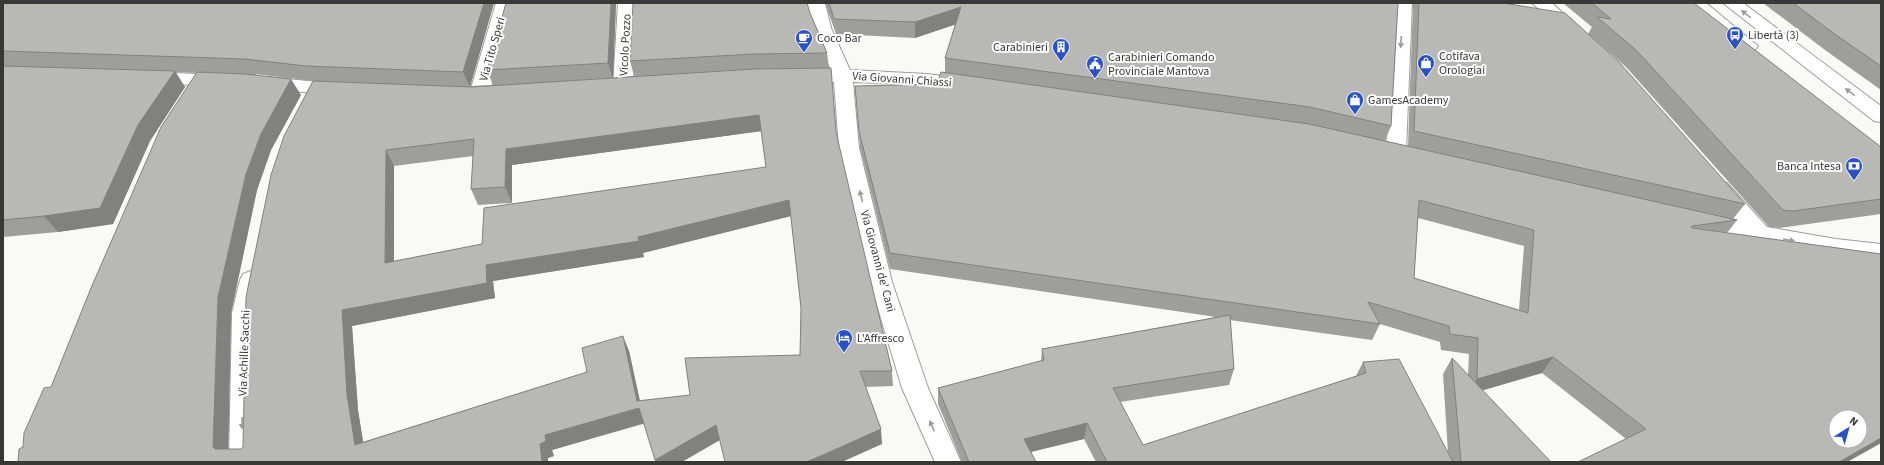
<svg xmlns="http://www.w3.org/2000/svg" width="1884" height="465" font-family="'Source Sans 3',sans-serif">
	<rect width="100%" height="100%" fill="#f9faf5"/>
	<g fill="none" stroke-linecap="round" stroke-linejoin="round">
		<defs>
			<g id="minor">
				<path d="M 496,3 L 514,3 L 489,95 L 486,99 L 479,101 L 472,99 L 469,95 Z"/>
				<path d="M 618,3 L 636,3 L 633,87 L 630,91 L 623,93 L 616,91 L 613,87 Z"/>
				<path d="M 807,3 L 825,3 L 831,28 L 850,70 L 927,74 L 975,80 L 978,84 L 975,88 L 968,90 L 906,84 L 853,82 L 859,148 L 892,282 L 928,388 L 961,462 L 935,462 L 902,388 L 870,282 L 839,148 L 834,82 L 803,82 L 796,80 L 794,76 L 796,72 L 831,70 L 813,28 Z"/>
				<path d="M 1394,3 L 1412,3 L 1406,152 L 1403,157 L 1396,159 L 1389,157 L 1386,152 Z"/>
				<path d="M 1532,3 L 1552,3 L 1581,30 L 1578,34 L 1572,35 L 1566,34 Z"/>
				<path d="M 150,72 L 222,75 L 229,77 L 232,81 L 229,85 L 222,87 L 143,82 L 141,78 L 143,74 Z"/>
				<path d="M 266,77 L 339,84 L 346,86 L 349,90 L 346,94 L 339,96 L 259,87 L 256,83 L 259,79 Z"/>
				<path d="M 1720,181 L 1727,183 L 1767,227 L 1836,239 L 1881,244 L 1881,260 C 1818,254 1754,245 1693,227 L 1690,221 L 1693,215 L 1701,213 L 1736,221 L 1709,188 L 1713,183 Z"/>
				<path d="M 251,271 L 259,274 L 262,280 L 256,313 L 255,462 L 229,462 L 232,313 L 240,280 L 243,274 Z"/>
			</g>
			<g id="tertiary">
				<path d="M 1686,3 L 1706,3 L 1758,46 L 1755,50 L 1749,52 L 1743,50 Z"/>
				<path d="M 1723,3 L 1743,3 L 1881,106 L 1881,122 L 1874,121 Z"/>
			</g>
		</defs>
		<use href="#minor" stroke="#9c9d98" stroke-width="2"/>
		<use href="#tertiary" stroke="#9c9d98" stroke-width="2"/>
		<use href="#minor" fill="#fff" fill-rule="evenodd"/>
		<use href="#tertiary" fill="#fff" fill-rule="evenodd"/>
	</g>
	<g fill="#9e9f9b" fill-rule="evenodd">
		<path d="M 3,3 L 494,3 L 470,86 L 493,85 L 487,70 L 506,3 L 616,3 L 613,78 L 634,76 L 630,61 L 810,13 L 827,53 L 829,68 L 831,68 L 836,135 L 892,371 L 893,386 L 865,387 L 882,444 L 720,440 L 643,424 L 552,450 L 554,456 L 548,458 L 548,462 L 18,462 L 23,447 L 197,73 L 175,72 L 185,87 L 150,141 L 113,224 L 58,232 L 3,237 ZM 255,74 L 313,81 L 243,447 L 241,449 L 228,449 L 231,313 L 257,190 L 271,150 L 301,95 ZM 761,131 L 766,167 L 482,244 L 394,261 L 394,166 L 473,156 L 471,189 L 478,205 L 512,203 L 512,165 ZM 791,216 L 801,308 L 800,355 L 690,395 L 640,401 L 629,351 L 587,372 L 363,442 L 358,410 L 352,326 L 495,298 L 493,281 L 644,257 L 643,253 Z"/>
		<path d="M 825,3 L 1398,3 L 1391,126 L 1385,141 L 1408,146 L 1413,4 L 1414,3 L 1503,3 L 1745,204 L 1733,219 L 1737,220 L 1727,233 L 1881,254 L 1881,443 L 1847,462 L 1626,439 L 1542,373 L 1482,390 L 1551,462 L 1096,462 L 1084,439 L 1031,452 L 1036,462 L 962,462 L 938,404 L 938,388 L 1041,361 L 1042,349 L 1216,317 L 890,269 L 860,148 L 855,86 L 937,84 L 945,72 L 945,58 L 955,24 L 915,38 L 836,34 ZM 1418,218 L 1524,246 L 1519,310 L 1414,278 ZM 1230,320 L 1372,340 L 1380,324 L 1440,342 L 1441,350 L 1469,354 L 1468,375 L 1452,358 L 1443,374 L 1448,453 L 1363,362 L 1356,376 L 1143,445 L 1120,402 L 1229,385 L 1234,369 Z"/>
		<path d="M 1563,3 L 1694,3 L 1881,147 L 1881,214 L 1779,228 L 1769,227 L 1626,67 L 1588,34 L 1592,27 Z"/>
		<path d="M 1763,3 L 1881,3 L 1881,90 L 1825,50 Z"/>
	</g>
	<g fill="#81827e">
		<path d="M 484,3 L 494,3 L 470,87 L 463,72 Z"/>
		<path d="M 611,3 L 616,3 L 613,79 L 608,63 Z"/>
		<path d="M 961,7 L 960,23 L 915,38 L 915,22 Z"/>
		<path d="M 175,71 L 185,87 L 150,141 L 113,224 L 58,232 L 44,216 Z"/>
		<path d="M 291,79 L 301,95 L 271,150 L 257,190 L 231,313 L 228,462 L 213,447 L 218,297 L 246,174 L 261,134 Z"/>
		<path d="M 759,115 L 762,131 L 512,165 L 512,203 L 505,187 L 506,149 Z"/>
		<path d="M 386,150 L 394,166 L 394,279 L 385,263 Z"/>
		<path d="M 789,200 L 791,216 L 643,253 L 644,257 L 493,281 L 495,298 L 352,326 L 358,410 L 366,460 L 355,445 L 347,395 L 342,310 L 486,265 L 638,237 Z"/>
		<path d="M 623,336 L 629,351 L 643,416 L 637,401 Z"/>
		<path d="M 1553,357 L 1542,373 L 1467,395 L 1477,379 Z"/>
		<path d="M 639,408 L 644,423 L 552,450 L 554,456 L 548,458 L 548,462 L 542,462 L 540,444 L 545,435 Z"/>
		<path d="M 1087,423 L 1084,439 L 1022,454 L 1024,439 Z"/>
		<path d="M 716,425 L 720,440 L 682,462 L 655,462 L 655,460 Z"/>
		<path d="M 881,429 L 882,444 L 842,462 L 806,462 Z"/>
		<path d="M 1881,438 L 1881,443 L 1847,462 L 1839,462 Z"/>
	</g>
	<g fill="#b8b9b4" stroke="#81827e" fill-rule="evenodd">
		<path d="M 3,3 L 484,3 L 463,72 L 306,66 L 245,59 L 3,51 Z"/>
		<path d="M 506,3 L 611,3 L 608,63 L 487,70 Z"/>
		<path d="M 633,3 L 807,3 L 810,13 L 827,53 L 754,54 L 630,61 Z"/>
		<path d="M 829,3 L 1398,3 L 1391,126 L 1310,107 L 945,58 L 961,7 L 915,22 L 834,19 Z"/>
		<path d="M 1419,3 L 1503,3 L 1565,13 L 1619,62 L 1745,204 L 1414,131 Z"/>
		<path d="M 1592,3 L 1694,3 L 1881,147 L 1881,199 L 1793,211 L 1783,210 L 1636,50 L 1597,17 L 1611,19 Z"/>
		<path d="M 1793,3 L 1881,3 L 1881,66 L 1836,35 Z"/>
		<path d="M 3,66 L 175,71 L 138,125 L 100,208 L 44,216 L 3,220 Z"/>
		<path d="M 831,68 L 836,132 L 892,371 L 860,371 L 881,429 L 823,455 L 806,462 L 725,462 L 716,425 L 655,460 L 639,408 L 545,435 L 546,441 L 540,444 L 542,462 L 18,462 L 19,449 L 23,447 L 24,433 L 44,388 L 51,387 L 91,288 L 161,127 L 197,72 L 245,74 L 291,79 L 261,134 L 246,174 L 218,297 L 213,447 L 215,449 L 241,449 L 243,447 L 246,297 L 271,175 L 284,136 L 313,81 L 472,87 L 754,69 ZM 759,115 L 766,167 L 484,208 L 482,244 L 385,263 L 386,150 L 474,139 L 471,189 L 505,187 L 506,149 ZM 789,200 L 801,308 L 800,355 L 685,358 L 690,395 L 637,401 L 623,336 L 582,348 L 587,372 L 355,445 L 347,395 L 342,310 L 487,283 L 486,265 L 639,241 L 638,237 Z"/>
		<path d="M 941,72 L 1309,124 L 1737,220 L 1692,226 L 1692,228 L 1881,254 L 1881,438 L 1839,462 L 1578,462 L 1646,429 L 1553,357 L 1477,379 L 1478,338 L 1450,334 L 1449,326 L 1368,302 L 1380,324 L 890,253 L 859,131 L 855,86 L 937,84 ZM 1419,200 L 1534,230 L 1528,313 L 1414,278 ZM 1836,417 L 1860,417 L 1860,441 L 1836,441 Z"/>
		<path d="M 1230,315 L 1234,369 L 1113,388 L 1143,445 L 1366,373 L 1363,362 L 1399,359 L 1453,462 L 1107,462 L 1087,423 L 1024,439 L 1036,462 L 969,462 L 938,388 L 1044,360 L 1042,349 Z"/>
		<path d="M 1452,358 L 1551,462 L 1461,462 Z"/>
	</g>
	<defs><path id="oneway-solid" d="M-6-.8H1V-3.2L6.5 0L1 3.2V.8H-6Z"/></defs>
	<g fill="#9c9c9b">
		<use href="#oneway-solid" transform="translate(1746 14) rotate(-143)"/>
		<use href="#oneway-solid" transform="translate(1401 42) rotate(93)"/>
		<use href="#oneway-solid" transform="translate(1850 92) rotate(-143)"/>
		<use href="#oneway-solid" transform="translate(861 196) rotate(-104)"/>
		<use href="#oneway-solid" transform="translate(1789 240) rotate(10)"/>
		<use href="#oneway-solid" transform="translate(242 423) rotate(91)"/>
		<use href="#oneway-solid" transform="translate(932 426) rotate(-114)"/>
	</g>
	<defs>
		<symbol id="bus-pin" viewBox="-11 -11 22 30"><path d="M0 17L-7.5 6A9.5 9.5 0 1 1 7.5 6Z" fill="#2c52c2" stroke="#fff"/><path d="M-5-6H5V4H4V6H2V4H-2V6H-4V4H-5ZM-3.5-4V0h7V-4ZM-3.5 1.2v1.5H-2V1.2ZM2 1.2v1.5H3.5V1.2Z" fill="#fff"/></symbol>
		<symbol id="cafe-pin" viewBox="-11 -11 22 30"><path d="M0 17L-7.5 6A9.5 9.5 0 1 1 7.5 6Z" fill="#2c52c2" stroke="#fff"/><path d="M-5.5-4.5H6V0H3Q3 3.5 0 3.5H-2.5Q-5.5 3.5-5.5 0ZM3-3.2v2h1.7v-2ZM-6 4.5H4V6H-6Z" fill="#fff"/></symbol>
		<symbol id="building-pin" viewBox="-11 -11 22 30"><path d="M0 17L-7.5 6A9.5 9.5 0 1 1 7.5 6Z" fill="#2c52c2" stroke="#fff"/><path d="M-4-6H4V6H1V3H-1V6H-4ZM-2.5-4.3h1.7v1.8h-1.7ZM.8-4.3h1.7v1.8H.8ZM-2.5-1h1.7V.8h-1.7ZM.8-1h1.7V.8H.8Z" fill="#fff"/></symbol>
		<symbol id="shop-pin" viewBox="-11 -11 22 30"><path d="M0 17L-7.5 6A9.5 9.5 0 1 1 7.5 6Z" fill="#2c52c2" stroke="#fff"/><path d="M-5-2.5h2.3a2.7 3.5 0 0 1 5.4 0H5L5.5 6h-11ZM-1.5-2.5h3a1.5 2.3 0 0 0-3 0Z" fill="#fff"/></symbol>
		<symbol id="civic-pin" viewBox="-11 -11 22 30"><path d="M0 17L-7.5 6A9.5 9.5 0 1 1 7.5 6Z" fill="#2c52c2" stroke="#fff"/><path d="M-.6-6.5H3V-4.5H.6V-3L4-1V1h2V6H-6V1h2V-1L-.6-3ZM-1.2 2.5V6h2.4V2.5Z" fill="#fff"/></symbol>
		<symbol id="bank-pin" viewBox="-11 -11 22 30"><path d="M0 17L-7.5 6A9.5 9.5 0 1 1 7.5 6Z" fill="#2c52c2" stroke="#fff"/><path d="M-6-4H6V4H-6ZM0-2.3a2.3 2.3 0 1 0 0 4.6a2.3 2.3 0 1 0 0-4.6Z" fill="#fff"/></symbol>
		<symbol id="hotel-pin" viewBox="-11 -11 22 30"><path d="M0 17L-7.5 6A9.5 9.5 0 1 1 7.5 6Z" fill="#2c52c2" stroke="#fff"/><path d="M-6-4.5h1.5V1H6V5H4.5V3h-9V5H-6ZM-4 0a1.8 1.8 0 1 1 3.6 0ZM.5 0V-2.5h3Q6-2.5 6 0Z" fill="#fff"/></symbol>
	</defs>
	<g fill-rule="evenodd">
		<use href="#bus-pin" x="1725" y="25" width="20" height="27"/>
		<use href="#cafe-pin" x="794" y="28" width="20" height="27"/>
		<use href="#building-pin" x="1051" y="37" width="20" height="27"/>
		<use href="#shop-pin" x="1416" y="53" width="20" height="27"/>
		<use href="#civic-pin" x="1085" y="54" width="20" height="27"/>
		<use href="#shop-pin" x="1345" y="90" width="20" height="27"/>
		<use href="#bank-pin" x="1844" y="156" width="20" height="27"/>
		<use href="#hotel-pin" x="834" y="328" width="20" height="27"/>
	</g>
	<g text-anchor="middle" stroke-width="4" stroke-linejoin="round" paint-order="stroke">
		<g font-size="12" fill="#383937" stroke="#fff" text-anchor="start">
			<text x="1748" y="39">Libertà (3)</text>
			<text x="817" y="42">Coco Bar</text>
			<text x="1048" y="51" text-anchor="end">Carabinieri</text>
			<text x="1439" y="60">Cotifava<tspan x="1439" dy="14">Orologiai</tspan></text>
			<text x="1108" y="61">Carabinieri Comando<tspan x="1108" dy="14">Provinciale Mantova</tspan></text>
			<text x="1368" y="104">GamesAcademy</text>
			<text x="1841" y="170" text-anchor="end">Banca Intesa</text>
			<text x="857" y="342">L'Affresco</text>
		</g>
		<g font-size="12" fill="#383937" stroke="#fff">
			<text transform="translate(625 45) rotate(-87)" y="4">Vicolo Pozzo</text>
			<text transform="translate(492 49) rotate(-74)" y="4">Via Tito Speri</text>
			<text transform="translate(902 79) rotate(4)" y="4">Via Giovanni Chiassi</text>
			<text transform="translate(878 261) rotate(75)" y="4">Via Giovanni de' Cani</text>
			<text transform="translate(244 353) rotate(-88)" y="4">Via Achille Sacchi</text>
		</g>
	</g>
	<rect width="1884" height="465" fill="none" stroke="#383937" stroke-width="8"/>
	<g transform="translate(1848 429) rotate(37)"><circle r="19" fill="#ffffff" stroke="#afb0af"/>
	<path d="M0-3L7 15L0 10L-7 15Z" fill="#2c52c2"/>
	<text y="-6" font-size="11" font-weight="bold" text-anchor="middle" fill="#383937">N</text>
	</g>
</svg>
